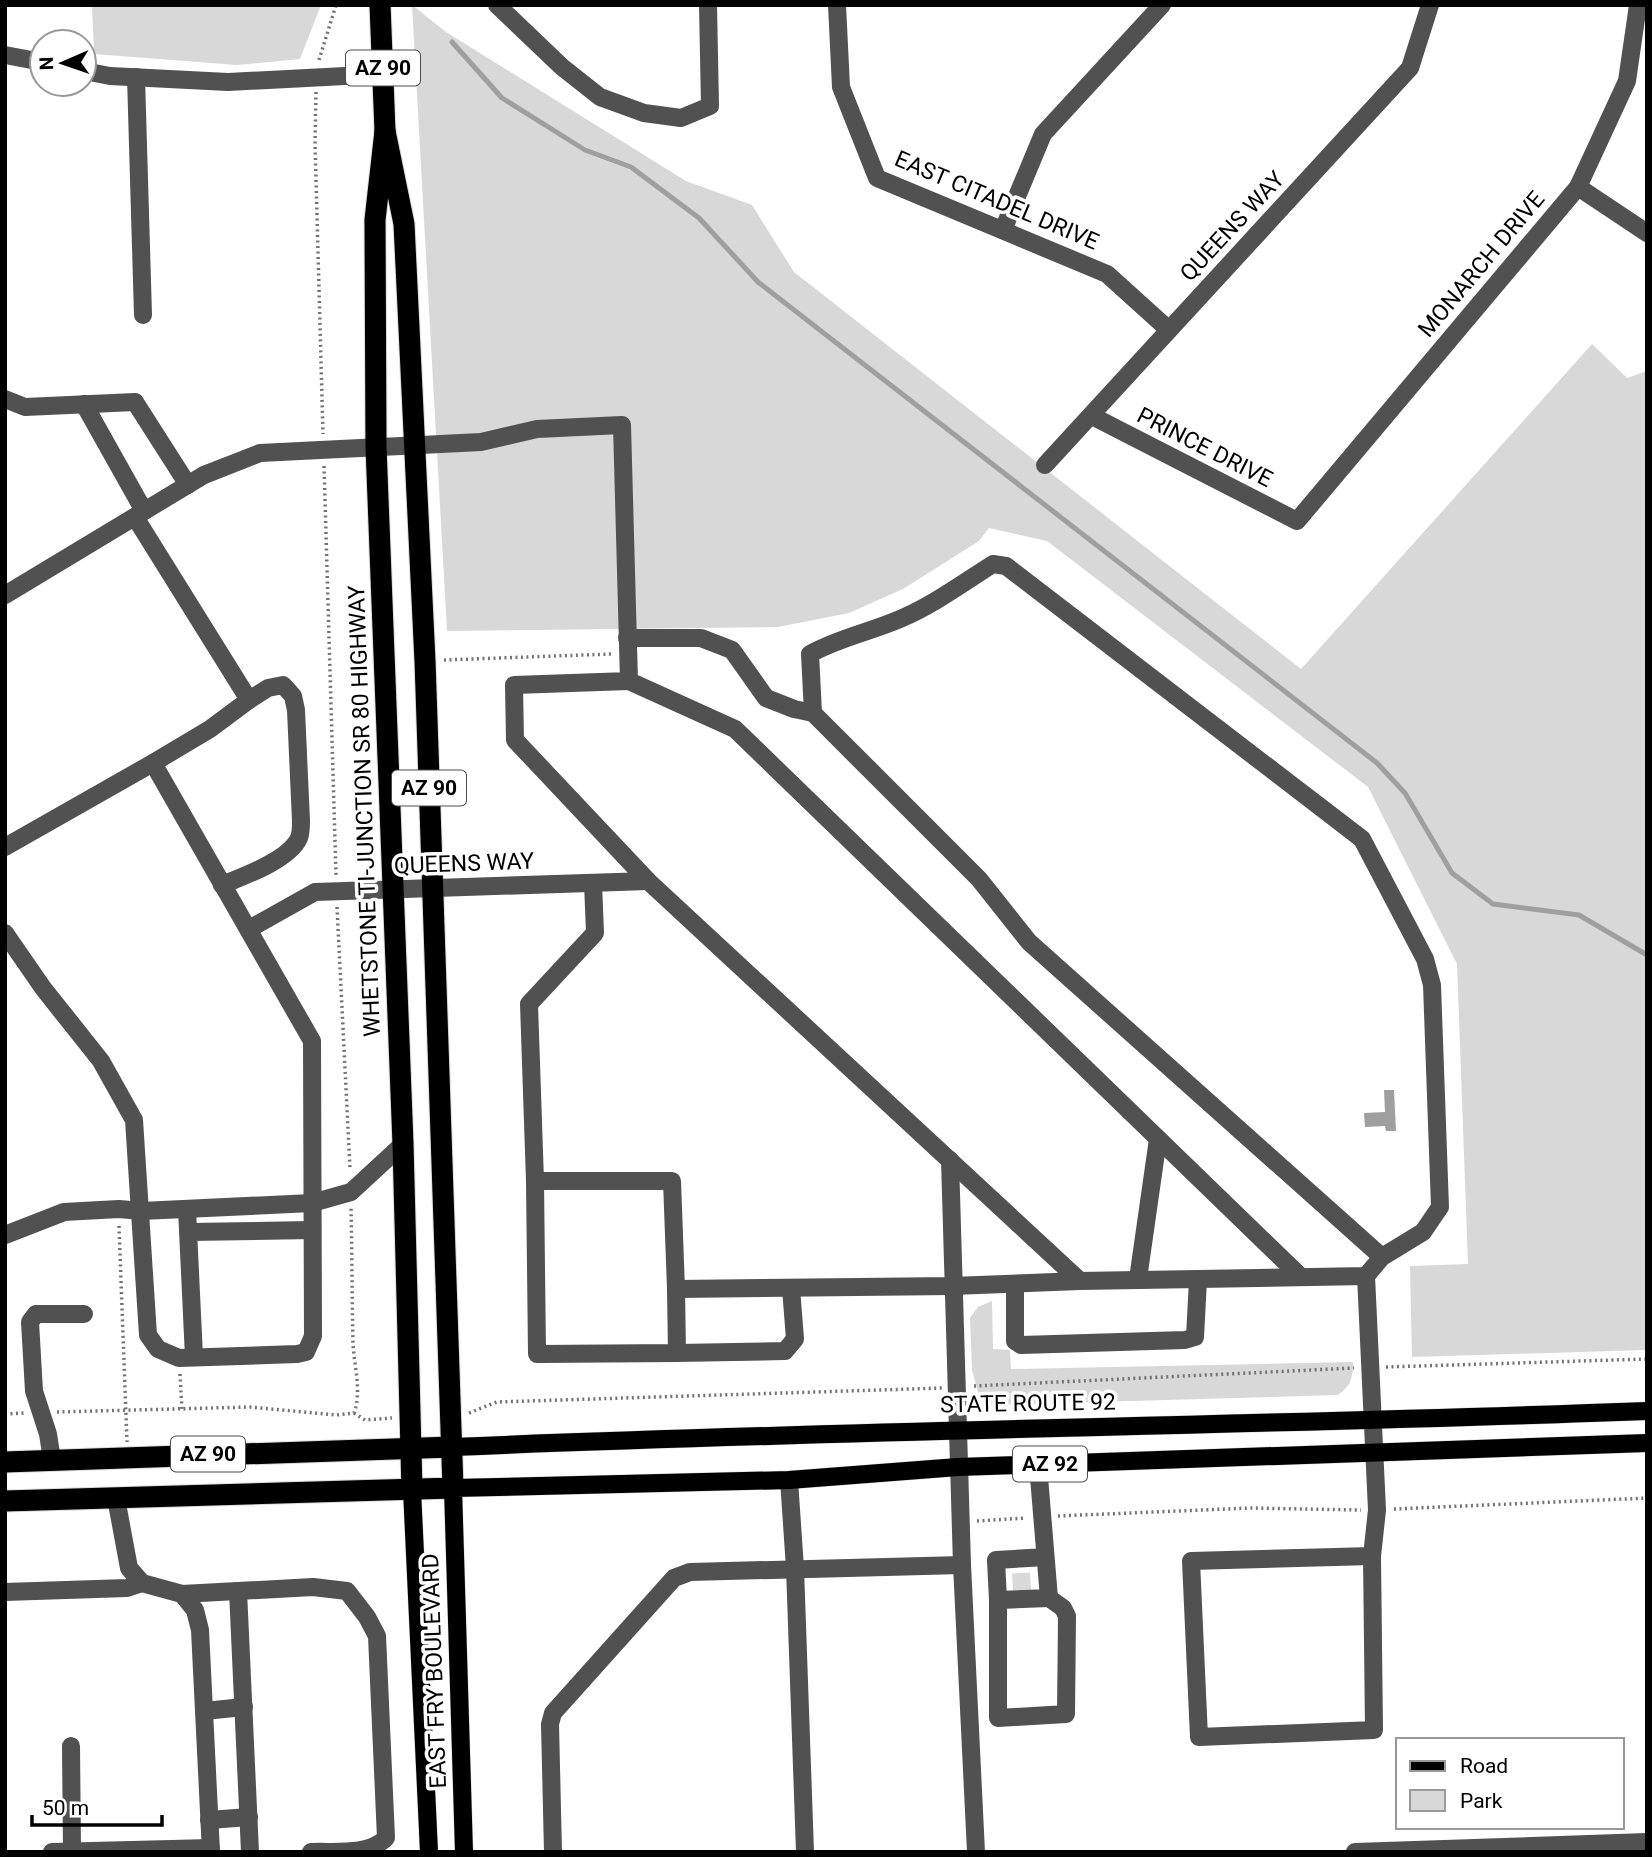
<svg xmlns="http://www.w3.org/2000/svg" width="1652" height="1857" font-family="Roboto,sans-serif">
	<rect width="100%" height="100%" fill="#fff"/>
	<g fill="#d8d8d8">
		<path d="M 92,5 L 321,5 L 300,59 L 237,65 L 94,54 Z"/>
		<path d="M 412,5 L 446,32 L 686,181 L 752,205 L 794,272 L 1301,669 L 1592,344 L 1627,378 L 1647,371 L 1647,1350 L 1412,1357 L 1410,1266 L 1468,1264 L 1457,964 L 1368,787 L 1047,541 L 989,528 L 979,541 L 903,589 L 849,613 L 778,627 L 447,631 Z"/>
		<path d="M 992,1301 L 993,1349 L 1010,1350 L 1011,1369 L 1353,1362 C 1353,1378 1351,1386 1338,1395 L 992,1405 L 979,1396 L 972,1370 L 970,1318 L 978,1307 Z"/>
	</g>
	<path fill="#9f9f9f" d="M 1384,1090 L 1394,1090 L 1396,1131 L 1386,1131 L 1385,1126 L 1365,1127 L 1364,1113 L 1385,1112 Z"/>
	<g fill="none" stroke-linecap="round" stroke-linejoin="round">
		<path stroke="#9f9f9f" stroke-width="5" d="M 452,42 L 502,98 L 585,150 L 631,167 L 699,218 L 758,282 L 1377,763 L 1405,793 L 1452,873 L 1493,904 L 1579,915 L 1647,955"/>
		<path stroke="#d9d9d9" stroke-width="18" stroke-dasharray="18 9" stroke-linecap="butt" d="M 1021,1573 L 1022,1590"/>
		<defs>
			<g id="major">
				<path d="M 452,1447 C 850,1430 1248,1426 1647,1411"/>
				<path d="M 412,1490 L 429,1852"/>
				<path d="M 464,1852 L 453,1488 L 789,1480 L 958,1467 L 1647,1443"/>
			</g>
			<g id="highway">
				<path d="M 380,5 L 385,131 L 375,220 L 376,447 L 403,1144 L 412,1490"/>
				<path d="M 5,1462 L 452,1447"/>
				<path d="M 5,1501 L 453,1488 L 425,661 L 404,224 L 385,131"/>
			</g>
		</defs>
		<use href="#major" stroke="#dbdbdb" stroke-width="19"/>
		<use href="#highway" stroke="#dbdbdb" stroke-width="23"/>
		<g stroke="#737373" stroke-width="3.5" stroke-dasharray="2 3.5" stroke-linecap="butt">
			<path d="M 319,60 L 336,5"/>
			<path d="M 316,92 L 315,142 L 323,434"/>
			<path d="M 324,466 L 336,875"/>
			<path d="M 444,660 L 611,654"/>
			<path d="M 337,907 L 350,1169"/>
			<path d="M 119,1226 L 127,1442"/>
			<path d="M 1386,1367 L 1647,1359"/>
			<path d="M 180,1374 L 182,1410"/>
			<path d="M 974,1386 L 1354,1368"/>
			<path d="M 57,1412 L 250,1407 L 336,1415 L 354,1413 C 362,1391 354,1366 353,1343 C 352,1298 352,1253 351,1208"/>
			<path d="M 354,1413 L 365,1420 L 392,1418"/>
			<path d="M 469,1413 L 497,1402 L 942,1388"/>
			<path d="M 5,1414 L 25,1413"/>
			<path d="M 1394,1509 L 1647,1498"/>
			<path d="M 1058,1516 L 1250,1508 L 1361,1510"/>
			<path d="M 977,1521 L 1026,1518"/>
		</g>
		<g stroke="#515151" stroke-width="18">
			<path d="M 497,5 L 562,67 L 600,97 L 644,113 L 681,118 L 710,106 L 708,5"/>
			<path d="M 837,5 L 841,87 L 877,178 L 1107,274 L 1169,330"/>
			<path d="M 5,55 L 42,62"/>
			<path d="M 84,71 L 110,76 L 228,82 L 383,74"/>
			<path d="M 136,77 L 143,315"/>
			<path d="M 1578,187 L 1647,233"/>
			<path d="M 1003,230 L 1043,134 L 1162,5"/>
			<path d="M 5,399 L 25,407 L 135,402 L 188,485"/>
			<path d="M 84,404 L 144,511"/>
			<path d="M 1092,416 L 1297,521 L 1578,187 L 1627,81 L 1638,5"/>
			<path d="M 1045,465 L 1410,68 L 1430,5"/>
			<path d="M 135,517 L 249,700 L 210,729 L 153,763"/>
			<path d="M 5,595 L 204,475 L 260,453 L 481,442 L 537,429 L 622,425 L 629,681 L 514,685 L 515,740 L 648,881 L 1080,1281 L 1366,1276 L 1382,1257 L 1423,1232 L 1440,1207 L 1432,985 L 1425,959 L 1362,839 L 1006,566 L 993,564 C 963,583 933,605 900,619 C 870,632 838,638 810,654 L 813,713 L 979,879 L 1029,942 L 1382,1257"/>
			<path d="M 627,638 L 701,638 L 732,650 L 766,698 L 794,709 L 813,713"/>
			<path d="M 629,681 L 735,729 L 1301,1277"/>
			<path d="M 5,847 L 153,763 L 312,1041 L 313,1336 L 306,1352 L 297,1354 L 179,1358 L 158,1349 L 148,1335 L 134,1120 L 101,1061 L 43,988 L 5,933"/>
			<path d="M 593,883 L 595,933 L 529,1004 L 535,1181 L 537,1354 L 677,1353 L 676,1289"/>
			<path d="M 222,885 C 244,876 289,860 299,838 C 301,833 301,826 301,821 L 296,710 L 293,696 L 283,685 L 268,688 L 249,700"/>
			<path d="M 249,929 L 315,892 L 648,881"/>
			<path d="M 535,1181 L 672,1181 L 676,1289 L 952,1286 L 1080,1281"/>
			<path d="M 187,1209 L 194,1357"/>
			<path d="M 189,1232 L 312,1230"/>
			<path d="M 5,1235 L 64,1212 L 119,1209 L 141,1211 L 312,1203 L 351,1192 L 403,1144"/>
			<path d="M 1366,1276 L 1377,1510 L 1372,1556 L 1374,1730 L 1199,1737 L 1191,1561 L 1372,1556"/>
			<path d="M 1138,1279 L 1158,1139"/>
			<path d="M 1015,1284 L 1015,1341 L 1021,1345 L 1185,1340 L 1195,1337 L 1198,1280"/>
			<path d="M 677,1353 L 785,1351 L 795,1339 L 791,1288"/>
			<path d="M 52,1460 L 48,1434 L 34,1391 L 30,1322 L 36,1314 L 84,1314"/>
			<path d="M 1038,1465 L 1049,1598 L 998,1600 L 996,1560 L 1045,1557"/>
			<path d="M 789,1480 L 795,1568 L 805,1852"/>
			<path d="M 116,1498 L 129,1568 L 142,1583 L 182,1594 L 195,1610 L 200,1630 L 211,1852"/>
			<path d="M 962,1565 L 976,1852"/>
			<path d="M 238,1591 L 250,1852"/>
			<path d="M 5,1592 L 127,1588 L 142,1583"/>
			<path d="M 182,1594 L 313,1587 L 347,1591 L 367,1617 L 377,1636 L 386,1838 C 368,1856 335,1851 311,1852"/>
			<path d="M 998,1600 L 998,1718 L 1066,1714 L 1067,1616 L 1063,1608 L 1049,1598"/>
			<path d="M 204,1711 L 244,1707"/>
			<path d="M 71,1746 L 72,1850"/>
			<path d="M 209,1820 L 249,1817"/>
			<path d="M 52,1852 L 211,1848"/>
			<path d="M 553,1852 L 550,1724 L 553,1713 L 674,1578 L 690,1572 L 962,1565 L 950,1160"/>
			<path d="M 1355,1852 L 1647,1842"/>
		</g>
		<use href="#major" stroke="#000" stroke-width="18"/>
		<use href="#highway" stroke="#000" stroke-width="21"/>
	</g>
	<g text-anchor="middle" stroke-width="7" stroke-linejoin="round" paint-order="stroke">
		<g fill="#fff" stroke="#4c4c4c" stroke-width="2">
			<rect x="346" y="50.5" width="74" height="35" rx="5"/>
			<rect x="392" y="770.5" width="74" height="35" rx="5"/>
			<rect x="171" y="1436.5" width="74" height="35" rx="5"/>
			<rect x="1013" y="1446.5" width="74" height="35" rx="5"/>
		</g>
		<g font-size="21" font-weight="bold" fill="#000">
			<text x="383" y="75">AZ 90</text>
			<text x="429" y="795">AZ 90</text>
			<text x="208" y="1461">AZ 90</text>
			<text x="1050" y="1471">AZ 92</text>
		</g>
		<g font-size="23" fill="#000" stroke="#fff">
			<text transform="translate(997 200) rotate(23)" y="8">EAST CITADEL DRIVE</text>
			<text transform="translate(1232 226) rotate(-47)" y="8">QUEENS WAY</text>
			<text transform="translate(1481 264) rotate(-50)" y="8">MONARCH DRIVE</text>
			<text transform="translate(1205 447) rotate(27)" y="8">PRINCE DRIVE</text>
			<text transform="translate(364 811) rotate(-92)" y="8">WHETSTONE TI-JUNCTION SR 80 HIGHWAY</text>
			<text transform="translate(464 863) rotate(-2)" y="8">QUEENS WAY</text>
			<text transform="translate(1028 1403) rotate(-1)" y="8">STATE ROUTE 92</text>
			<text transform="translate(434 1671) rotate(-92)" y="8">EAST FRY BOULEVARD</text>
		</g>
	</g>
	<rect width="1652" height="1857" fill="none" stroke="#000000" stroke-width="14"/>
	<rect x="1396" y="1738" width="228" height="91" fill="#ffffff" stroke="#999999" stroke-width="2"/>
	<rect x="1410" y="1761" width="35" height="10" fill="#000000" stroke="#999999" stroke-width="2"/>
	<text x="1460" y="1773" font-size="21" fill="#000000">Road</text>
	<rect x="1410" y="1790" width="35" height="21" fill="#d8d8d8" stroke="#999999" stroke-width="2"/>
	<text x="1460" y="1808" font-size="21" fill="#000000">Park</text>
	<g transform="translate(63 63) rotate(268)"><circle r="33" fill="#ffffff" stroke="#999999" stroke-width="2"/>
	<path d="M0-5L12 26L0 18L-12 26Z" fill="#000000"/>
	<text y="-10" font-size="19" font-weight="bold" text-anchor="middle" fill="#000000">N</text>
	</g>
	<path d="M32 1815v10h130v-10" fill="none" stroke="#000000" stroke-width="3.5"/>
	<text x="42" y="1815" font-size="21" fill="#000000" stroke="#ffffff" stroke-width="5" paint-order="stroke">50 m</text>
</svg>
